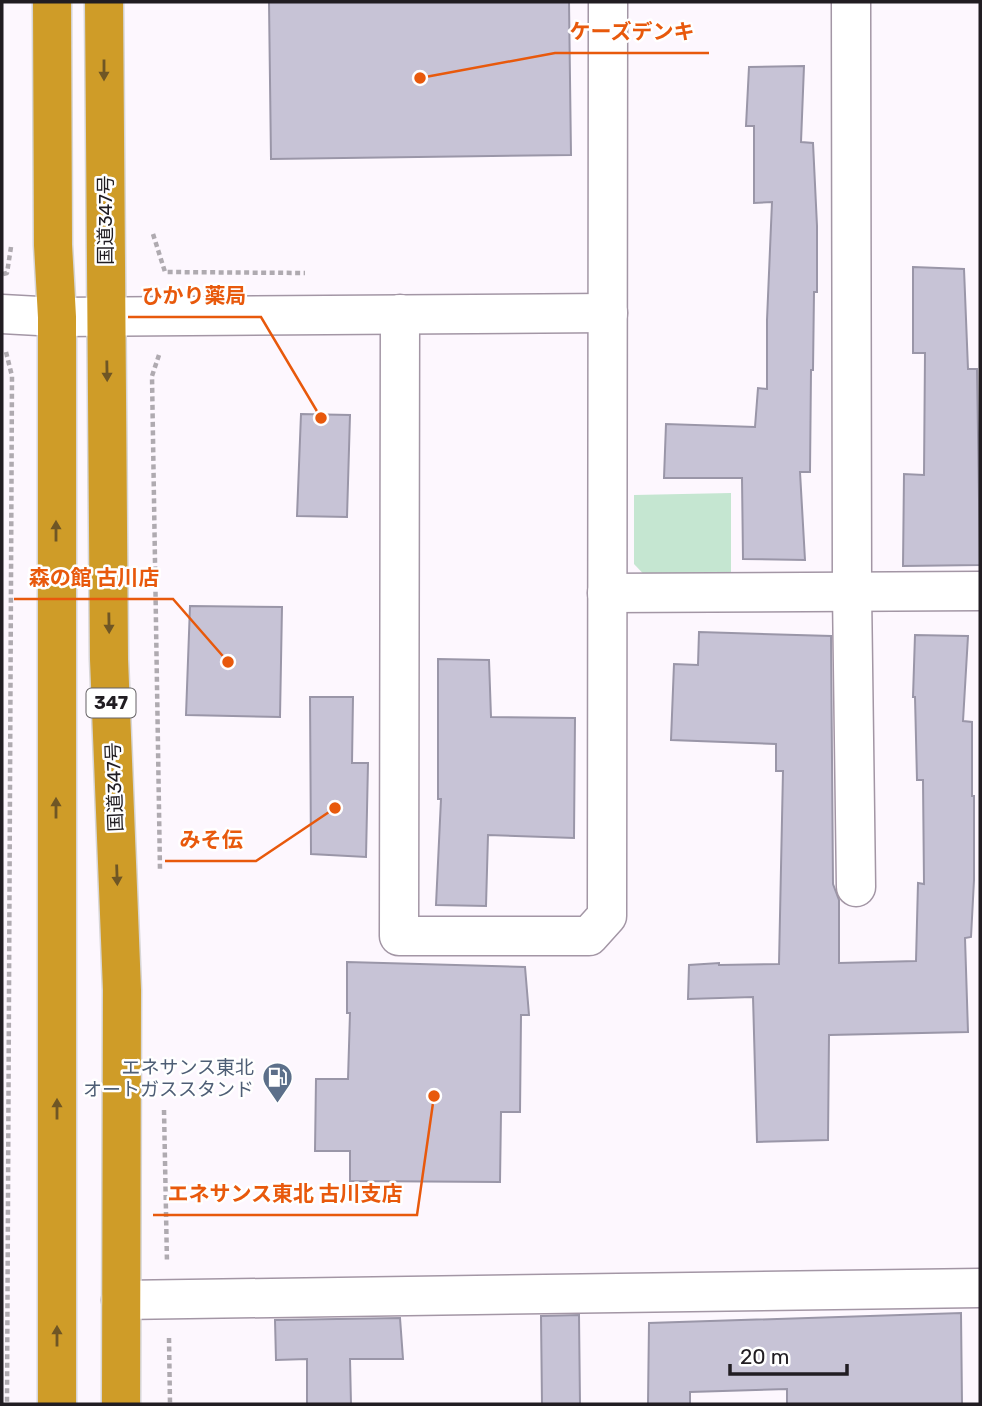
<svg xmlns="http://www.w3.org/2000/svg" width="982" height="1406" font-family="Rubik,'Noto Sans JP',sans-serif">
	<rect width="100%" height="100%" fill="#fdf7fe"/>
	<path fill="#c5e6d1" d="M 731,493 L 731,584 L 654,585 L 634,564 L 634,495 Z"/>
	<g fill="#c7c3d6" stroke="#9a96a8" stroke-width="2">
		<path d="M 269,2 L 569,2 L 571,155 L 271,159 Z"/>
		<path d="M 804,66 L 801,142 L 813,143 L 817,226 L 817,292 L 814,292 L 813,370 L 811,370 L 810,472 L 800,472 L 805,560 L 743,559 L 742,478 L 664,478 L 666,424 L 755,427 L 758,388 L 767,389 L 767,320 L 772,202 L 754,203 L 754,126 L 746,126 L 749,67 Z"/>
		<path d="M 913,267 L 964,269 L 968,369 L 977,369 L 980,565 L 903,566 L 904,474 L 924,475 L 925,353 L 913,353 Z"/>
		<path d="M 301,414 L 350,415 L 347,517 L 297,516 Z"/>
		<path d="M 190,606 L 282,607 L 280,717 L 186,715 Z"/>
		<path d="M 699,632 L 831,636 L 833,884 L 839,900 L 839,963 L 916,961 L 918,883 L 924,884 L 923,780 L 917,780 L 915,697 L 913,697 L 915,635 L 968,636 L 963,721 L 972,722 L 972,796 L 974,796 L 974,880 L 971,937 L 965,938 L 968,1032 L 829,1035 L 828,1140 L 757,1142 L 753,997 L 688,999 L 689,965 L 719,963 L 719,965 L 779,964 L 783,771 L 776,771 L 776,744 L 671,740 L 674,664 L 698,665 Z"/>
		<path d="M 438,659 L 489,660 L 491,717 L 575,718 L 574,838 L 488,835 L 486,906 L 436,905 L 441,799 L 438,799 Z"/>
		<path d="M 310,697 L 353,697 L 352,763 L 368,763 L 366,857 L 311,854 Z"/>
		<path d="M 347,962 L 525,967 L 529,1015 L 521,1015 L 520,1112 L 501,1112 L 500,1182 L 350,1181 L 350,1151 L 315,1151 L 316,1079 L 348,1079 L 350,1013 L 347,1013 Z"/>
		<path d="M 961,1313 L 962,1404 L 787,1404 L 787,1389 L 690,1392 L 690,1404 L 648,1404 L 649,1323 Z"/>
		<path d="M 579,1315 L 580,1404 L 542,1404 L 541,1316 Z"/>
		<path d="M 400,1318 L 403,1359 L 350,1359 L 351,1404 L 307,1404 L 307,1359 L 276,1360 L 275,1320 Z"/>
	</g>
	<g fill="none" stroke-linecap="round" stroke-linejoin="round">
		<defs>
			<g id="minor">
				<path d="M 851,2 L 852,592 L 856,887"/>
				<path d="M 2,314 L 57,317 L 608,313"/>
				<path d="M 400,314 L 399,936 L 589,936 L 607,916 L 608,2"/>
				<path d="M 607,593 L 980,591"/>
				<path d="M 121,1300 L 980,1288"/>
			</g>
			<g id="highway">
				<path d="M 52,2 L 53,245 L 57,317 L 57,1404"/>
				<path d="M 104,2 L 109,659 L 122,990 L 121,1404"/>
			</g>
		</defs>
		<use href="#minor" stroke="#a396a5" stroke-width="41"/>
		<use href="#highway" stroke="#d7d6d7" stroke-width="41"/>
		<g stroke="#afaab0" stroke-width="4.5" stroke-dasharray="5 3.5" stroke-linecap="butt">
			<path d="M 153,234 L 165,272 L 305,273"/>
			<path d="M 3,274 L 7,273 L 11,247"/>
			<path d="M 6,352 L 12,376 L 7,1404"/>
			<path d="M 159,355 L 152,376 L 160,871"/>
			<path d="M 164,1110 L 167,1263"/>
			<path d="M 169,1338 L 170,1404"/>
		</g>
		<use href="#minor" stroke="#fff" stroke-width="38"/>
		<use href="#highway" stroke="#cf9c28" stroke-width="38"/>
	</g>
	<defs><path id="oneway-solid" d="M-6-.8H1V-3.2L6.5 0L1 3.2V.8H-6Z" transform="scale(1.75)"/></defs>
	<g fill="#6f5625">
		<use href="#oneway-solid" transform="translate(104 70) rotate(90)"/>
		<use href="#oneway-solid" transform="translate(107 371) rotate(89)"/>
		<use href="#oneway-solid" transform="translate(56 531) rotate(-90)"/>
		<use href="#oneway-solid" transform="translate(109 623) rotate(89)"/>
		<use href="#oneway-solid" transform="translate(56 808) rotate(-90)"/>
		<use href="#oneway-solid" transform="translate(117 875) rotate(88)"/>
		<use href="#oneway-solid" transform="translate(57 1109) rotate(-90)"/>
		<use href="#oneway-solid" transform="translate(57 1336) rotate(-90)"/>
	</g>
	<defs>
		<symbol id="fuel-pin" viewBox="-11 -11 22 30"><path d="M0 17L-7.5 6A9.5 9.5 0 1 1 7.5 6Z" fill="#5c6f8a" stroke="#fff"/><path d="M-5.5-6h7V0h2V4h1.3V-2.5L3-4.5l.8-.8L6-3V5H2.5V1h-1V6h-7ZM-4.2-4.7v3.2H.2V-4.7Z" fill="#fff"/></symbol>
	</defs>
	<g fill-rule="evenodd">
		<use href="#fuel-pin" x="260" y="1060" width="35" height="47"/>
	</g>
	<g text-anchor="middle" stroke-width="5" stroke-linejoin="round" paint-order="stroke">
		<rect fill="#fff" stroke="#646164" stroke-width="2" x="86.5" y="688.5" width="49" height="29" rx="5"/>
		<g font-size="18" font-weight="bold" fill="#211d22">
			<text x="111" y="709">347</text>
		</g>
		<g font-size="19" fill="#211d22" stroke="#fff">
			<text transform="translate(105 220) rotate(-90)" y="7">国道347号</text>
			<text transform="translate(114 787) rotate(-92)" y="7">国道347号</text>
		</g>
		<g font-size="19" fill="#4e5e75" stroke="#fff" text-anchor="end">
			<text x="254" y="1074">エネサンス東北<tspan x="254" dy="22">オートガススタンド</tspan></text>
		</g>
	</g>
	<path fill="none" stroke="#e8590c" stroke-width="2.5" d="M420 78L555 53H709M321 418L261 317H128M228 662L173 599H14M335 808L256 861H165M434 1096L417 1215H153"/>
	<g fill="#e8590c" stroke="#fff" stroke-width="2.5">
		<circle cx="420" cy="78" r="7"/>
		<circle cx="321" cy="418" r="7"/>
		<circle cx="228" cy="662" r="7"/>
		<circle cx="335" cy="808" r="7"/>
		<circle cx="434" cy="1096" r="7"/>
	</g>
	<g font-size="21" text-anchor="middle" font-weight="bold" fill="#e8590c" stroke="#fff" stroke-width="5" stroke-linejoin="round" paint-order="stroke">
		<text x="632" y="39">ケーズデンキ</text>
		<text x="194" y="303">ひかり薬局</text>
		<text x="94" y="585">森の館 古川店</text>
		<text x="211" y="847">みそ伝</text>
		<text x="285" y="1201">エネサンス東北 古川支店</text>
	</g>
	<rect width="982" height="1406" fill="none" stroke="#211d22" stroke-width="7"/>
	<path d="M730 1364v10h117v-10" fill="none" stroke="#211d22" stroke-width="3.5"/>
	<text x="740" y="1364" font-size="21" fill="#211d22" stroke="#ffffff" stroke-width="5" paint-order="stroke">20 m</text>
</svg>
